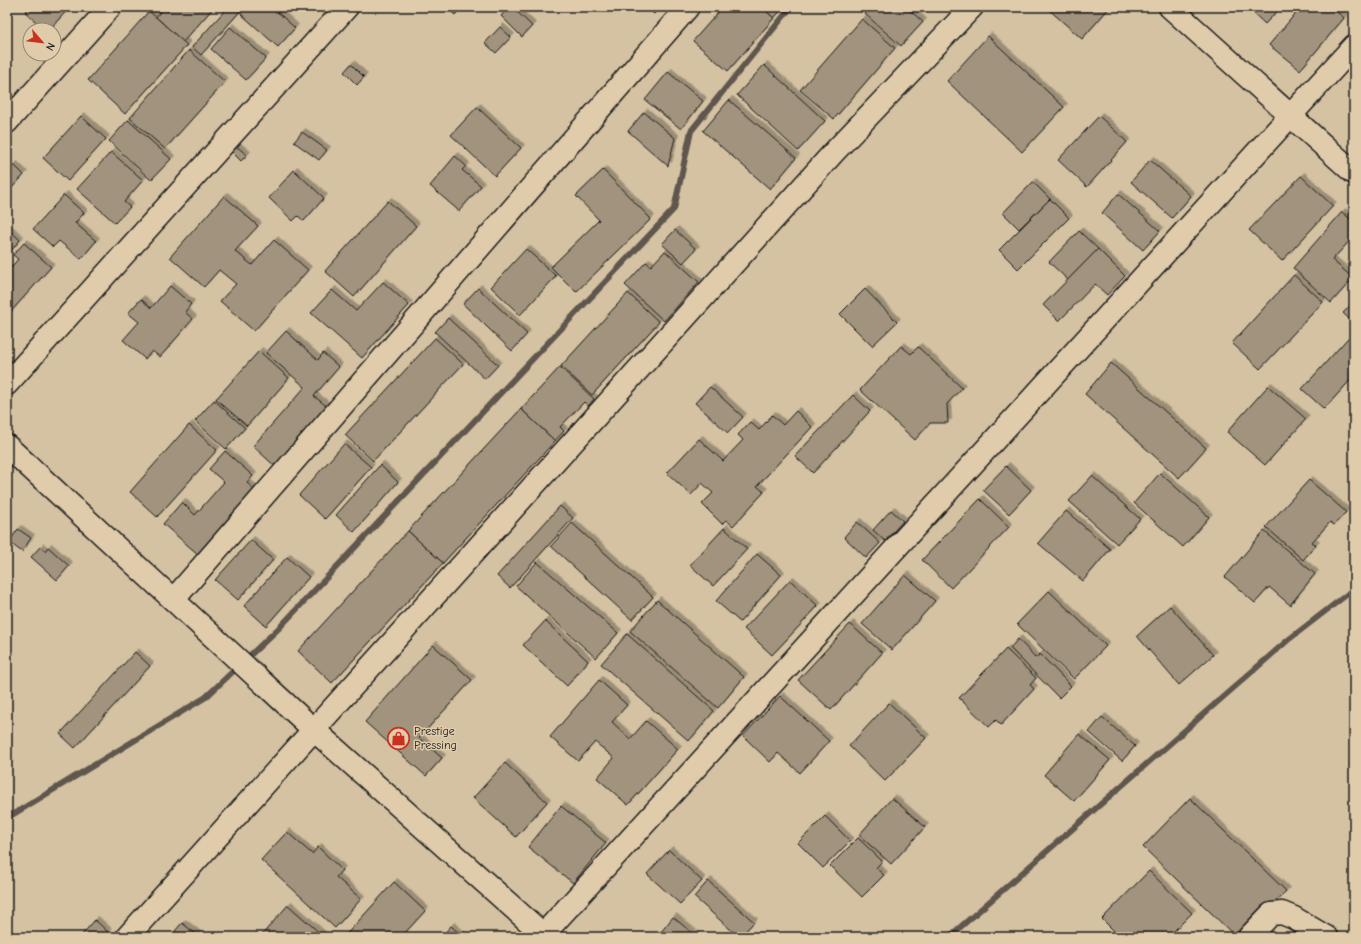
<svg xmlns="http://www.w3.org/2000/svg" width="1361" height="944" font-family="'Comic Neue',sans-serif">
	<defs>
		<filter id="shadow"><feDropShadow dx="3.5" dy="-3.5" stdDeviation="0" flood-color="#0004"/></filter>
	</defs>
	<rect width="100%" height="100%" fill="#d4c2a2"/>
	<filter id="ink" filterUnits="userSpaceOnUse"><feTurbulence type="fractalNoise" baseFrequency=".025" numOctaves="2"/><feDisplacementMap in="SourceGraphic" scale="8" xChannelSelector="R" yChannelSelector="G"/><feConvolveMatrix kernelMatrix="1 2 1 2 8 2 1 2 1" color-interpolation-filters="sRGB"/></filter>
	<g filter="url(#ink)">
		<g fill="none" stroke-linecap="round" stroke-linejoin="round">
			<g stroke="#5f574d" stroke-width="6">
				<path d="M 7,818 L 206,697 L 280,627 L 674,209 L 691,131 L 791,7"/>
				<path d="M 949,937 L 1288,640 L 1354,589"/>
			</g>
		</g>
		<g fill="#a1937d" stroke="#1c1c1c" filter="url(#shadow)">
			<path d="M 30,7 L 67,7 L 69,8 L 49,30 L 45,30 L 25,12 Z"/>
			<path d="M 164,7 L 214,7 L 183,42 L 156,17 Z"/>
			<path d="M 228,7 L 244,7 L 201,55 L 192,47 Z"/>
			<path d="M 247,7 L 272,7 L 295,28 L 278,47 L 241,14 Z"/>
			<path d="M 446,7 L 462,7 L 455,15 Z"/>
			<path d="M 509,7 L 512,7 L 532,26 L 522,37 L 501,16 Z"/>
			<path d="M 646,7 L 659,7 L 654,14 Z"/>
			<path d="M 723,7 L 762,7 L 774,18 L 728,71 L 693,41 Z"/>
			<path d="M 762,7 L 784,7 L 774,18 Z"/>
			<path d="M 871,7 L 906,7 L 923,22 L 901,46 L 865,14 Z"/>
			<path d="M 1048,7 L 1110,7 L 1082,39 L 1047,8 Z"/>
			<path d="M 1247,7 L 1281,7 L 1265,24 Z"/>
			<path d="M 1301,7 L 1331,7 L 1344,18 L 1300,70 L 1269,45 Z"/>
			<path d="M 149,11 L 187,45 L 125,114 L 88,80 Z"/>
			<path d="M 862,19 L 895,48 L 834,119 L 800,90 Z"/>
			<path d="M 230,27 L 266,58 L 246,80 L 211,49 Z"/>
			<path d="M 500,27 L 511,37 L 496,53 L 485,43 Z"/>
			<path d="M 988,36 L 1064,107 L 1022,152 L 947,81 Z"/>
			<path d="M 189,50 L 225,82 L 165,149 L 130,118 Z"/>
			<path d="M 351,64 L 364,77 L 357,85 L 344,72 Z"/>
			<path d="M 764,65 L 825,121 L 798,151 L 737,95 Z"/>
			<path d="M 668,72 L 703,101 L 681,129 L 645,100 Z"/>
			<path d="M 729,100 L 796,158 L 770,189 L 703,131 Z"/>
			<path d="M 477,107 L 521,148 L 495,176 L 451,135 Z"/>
			<path d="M 644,112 L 675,138 L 668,166 L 628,131 Z"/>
			<path d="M 81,116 L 106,139 L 68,181 L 43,158 Z"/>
			<path d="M 1099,116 L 1127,142 L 1087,187 L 1058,160 Z"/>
			<path d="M 128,120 L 171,159 L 151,180 L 109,141 Z"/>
			<path d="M 302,132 L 327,150 L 319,160 L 294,142 Z"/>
			<path d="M 235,145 L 247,155 L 241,161 L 230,150 Z"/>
			<path d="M 111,152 L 143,180 L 124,202 L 130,207 L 115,223 L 77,189 Z"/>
			<path d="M 455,156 L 466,166 L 462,170 L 481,186 L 459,211 L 430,186 Z"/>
			<path d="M 1150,160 L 1191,196 L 1172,218 L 1131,182 Z"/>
			<path d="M 14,165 L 24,175 L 7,193 L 7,172 Z"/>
			<path d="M 294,170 L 324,198 L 304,221 L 298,216 L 293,221 L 269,198 Z"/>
			<path d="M 603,170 L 651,219 L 576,292 L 551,267 L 599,220 L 576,196 Z"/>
			<path d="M 1301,176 L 1333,206 L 1282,261 L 1249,230 Z"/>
			<path d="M 1033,182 L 1050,199 L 1019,229 L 1003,213 Z"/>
			<path d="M 1118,194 L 1160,231 L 1143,250 L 1102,213 Z"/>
			<path d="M 64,195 L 84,213 L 75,223 L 96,241 L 81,259 L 59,241 L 53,247 L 33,229 Z"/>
			<path d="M 224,196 L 258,226 L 235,251 L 252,265 L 274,240 L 308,270 L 254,331 L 220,301 L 236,284 L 219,270 L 204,287 L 170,257 Z"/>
			<path d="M 1050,199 L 1069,218 L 1018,269 L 999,250 Z"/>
			<path d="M 388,201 L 416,226 L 354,297 L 325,271 Z"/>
			<path d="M 1342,212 L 1354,222 L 1354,236 L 1332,260 L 1353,278 L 1331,303 L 1293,268 Z"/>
			<path d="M 7,228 L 20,240 L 10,252 L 7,249 Z"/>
			<path d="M 675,230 L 696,249 L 683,263 L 662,244 Z"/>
			<path d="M 1079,231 L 1098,249 L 1068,280 L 1049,262 Z"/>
			<path d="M 24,243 L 51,267 L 7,316 L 7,272 L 18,259 L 13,255 Z"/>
			<path d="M 526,249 L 556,276 L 520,315 L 491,287 Z"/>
			<path d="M 1098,249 L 1125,276 L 1107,295 L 1095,284 L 1059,321 L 1043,305 Z"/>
			<path d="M 665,251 L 699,282 L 664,321 L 625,285 L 646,262 L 651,266 Z"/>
			<path d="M 1294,275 L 1323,302 L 1260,369 L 1232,343 Z"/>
			<path d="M 383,282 L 409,305 L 362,358 L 311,313 L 332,290 L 356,311 Z"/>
			<path d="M 170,286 L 191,304 L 185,312 L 193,319 L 160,357 L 152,351 L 145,359 L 123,340 L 139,322 L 128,313 L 141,299 L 151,308 Z"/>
			<path d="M 478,288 L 527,334 L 512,351 L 463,304 Z"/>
			<path d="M 865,289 L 897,322 L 872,346 L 840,314 Z"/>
			<path d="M 628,293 L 659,322 L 592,395 L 561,366 Z"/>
			<path d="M 1354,302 L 1354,324 L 1343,313 Z"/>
			<path d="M 448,318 L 498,365 L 485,379 L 435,332 Z"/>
			<path d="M 286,331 L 318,360 L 323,353 L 339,367 L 314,396 L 331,410 L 278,469 L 253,446 L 305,387 L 266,353 Z"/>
			<path d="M 435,338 L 463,364 L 373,461 L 345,435 Z"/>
			<path d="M 1348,338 L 1354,343 L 1354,376 L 1324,409 L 1302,389 Z"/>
			<path d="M 901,346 L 911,354 L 918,347 L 962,388 L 947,404 L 948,423 L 930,423 L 915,440 L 860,390 Z"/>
			<path d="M 259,351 L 289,378 L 247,426 L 216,399 Z"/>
			<path d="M 1111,363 L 1206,448 L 1179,478 L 1085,394 Z"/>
			<path d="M 560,367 L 594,399 L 588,406 L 584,402 L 560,427 L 564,431 L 555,441 L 521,409 Z"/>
			<path d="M 1268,386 L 1306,419 L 1265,465 L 1227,432 Z"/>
			<path d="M 710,387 L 743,417 L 728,433 L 695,403 Z"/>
			<path d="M 853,395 L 870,411 L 813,473 L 795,456 Z"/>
			<path d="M 214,400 L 245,428 L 226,449 L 195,421 Z"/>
			<path d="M 521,409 L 555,441 L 443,563 L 408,531 Z"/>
			<path d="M 796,411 L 812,427 L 757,486 L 764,492 L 733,526 L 726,520 L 722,524 L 702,504 L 713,493 L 702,483 L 691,495 L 667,473 L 699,439 L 723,461 L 743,440 L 738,435 L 750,422 L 759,430 L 772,415 L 783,425 Z"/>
			<path d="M 189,425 L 217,450 L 157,517 L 130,492 Z"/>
			<path d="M 344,444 L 371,467 L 325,519 L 299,495 Z"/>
			<path d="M 225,451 L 253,476 L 247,483 L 255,490 L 199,555 L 163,524 L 182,502 L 195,515 L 224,482 L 209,469 Z"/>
			<path d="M 380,465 L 398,482 L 354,532 L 336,515 Z"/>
			<path d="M 1006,466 L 1031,490 L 1009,514 L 983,490 Z"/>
			<path d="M 1160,473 L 1209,517 L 1183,547 L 1134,503 Z"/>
			<path d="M 1092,476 L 1140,519 L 1117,544 L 1069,501 Z"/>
			<path d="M 1309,480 L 1346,512 L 1334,525 L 1330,522 L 1312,542 L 1316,545 L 1303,560 L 1266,527 Z"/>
			<path d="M 980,499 L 1009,527 L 951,588 L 922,560 Z"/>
			<path d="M 560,506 L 573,518 L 510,588 L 497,576 Z"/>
			<path d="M 891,510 L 903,521 L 885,541 L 873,530 Z"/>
			<path d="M 1066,511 L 1110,549 L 1083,581 L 1038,543 Z"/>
			<path d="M 857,522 L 880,543 L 866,558 L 844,537 Z"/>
			<path d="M 572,523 L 653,597 L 632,620 L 551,546 Z"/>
			<path d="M 724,528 L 747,549 L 713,586 L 690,565 Z"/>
			<path d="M 18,529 L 31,538 L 22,552 L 9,542 Z"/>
			<path d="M 408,531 L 443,563 L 332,683 L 298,651 Z"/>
			<path d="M 1264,531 L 1315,574 L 1290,605 L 1269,587 L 1255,603 L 1225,577 Z"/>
			<path d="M 251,540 L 273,560 L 238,600 L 215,580 Z"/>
			<path d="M 40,547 L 45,551 L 48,547 L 69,566 L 57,580 L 31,557 Z"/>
			<path d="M 757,554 L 781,575 L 740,622 L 716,601 Z"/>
			<path d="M 287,557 L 309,577 L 266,626 L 244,606 Z"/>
			<path d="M 537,562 L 618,633 L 596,658 L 516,586 Z"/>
			<path d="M 905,575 L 935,601 L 892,650 L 862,624 Z"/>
			<path d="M 790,580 L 818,606 L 772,655 L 744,629 Z"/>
			<path d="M 1049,591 L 1106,646 L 1074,679 L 1017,624 Z"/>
			<path d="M 657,600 L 744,677 L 718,708 L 630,631 Z"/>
			<path d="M 1170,606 L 1213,655 L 1179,685 L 1137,636 Z"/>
			<path d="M 545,621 L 588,661 L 567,686 L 523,645 Z"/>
			<path d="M 850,624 L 882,653 L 831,710 L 798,680 Z"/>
			<path d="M 627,634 L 714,711 L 689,741 L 601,664 Z"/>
			<path d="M 1018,639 L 1036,658 L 1040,654 L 1071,686 L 1059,698 L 1010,648 Z"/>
			<path d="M 433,645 L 472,680 L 419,738 L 442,758 L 426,776 L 365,722 Z"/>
			<path d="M 1006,649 L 1036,678 L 1030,685 L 1034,689 L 1001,725 L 996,720 L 989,727 L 959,698 Z"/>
			<path d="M 135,652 L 150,666 L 75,748 L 60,734 Z"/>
			<path d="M 599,680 L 627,705 L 612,722 L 630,739 L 646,721 L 678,749 L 628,805 L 597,778 L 614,758 L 595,742 L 578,761 L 550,737 Z"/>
			<path d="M 780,696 L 829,741 L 800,773 L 778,753 L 770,762 L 743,736 Z"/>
			<path d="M 889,703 L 926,738 L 885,781 L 849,746 Z"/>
			<path d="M 1102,717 L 1135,746 L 1122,761 L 1089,732 Z"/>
			<path d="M 1079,734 L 1110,760 L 1074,801 L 1044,775 Z"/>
			<path d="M 505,763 L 547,802 L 516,837 L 473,798 Z"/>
			<path d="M 892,798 L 925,827 L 891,864 L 859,835 Z"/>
			<path d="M 1190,798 L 1286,891 L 1242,937 L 1236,937 L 1143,847 Z"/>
			<path d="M 561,806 L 606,843 L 573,883 L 528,847 Z"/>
			<path d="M 825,816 L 850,841 L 823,868 L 798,843 Z"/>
			<path d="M 287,832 L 312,854 L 318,847 L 342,870 L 336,877 L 361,899 L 335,928 L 261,860 Z"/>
			<path d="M 858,838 L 882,861 L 876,868 L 884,875 L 862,897 L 830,866 Z"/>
			<path d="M 669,850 L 702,881 L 680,904 L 647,874 Z"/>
			<path d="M 1149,871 L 1192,913 L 1168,937 L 1120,937 L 1102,919 Z"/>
			<path d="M 708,881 L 754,922 L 740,937 L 739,937 L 694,897 Z"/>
			<path d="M 394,882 L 425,911 L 403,935 L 405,937 L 344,937 Z"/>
			<path d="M 288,905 L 322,935 L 320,937 L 260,937 Z"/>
			<path d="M 673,917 L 697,937 L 657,937 Z"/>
			<path d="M 95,920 L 108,932 L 104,937 L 80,937 Z"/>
			<path d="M 182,923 L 200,937 L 183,937 L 175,931 Z"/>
			<path d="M 451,926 L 463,937 L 441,937 Z"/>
		</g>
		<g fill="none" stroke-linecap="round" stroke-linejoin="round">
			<defs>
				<g id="street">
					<path d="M 1170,7 L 1354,173"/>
					<path d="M 7,122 L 110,7"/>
					<path d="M 7,384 L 347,7"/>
					<path d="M 7,446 L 314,730 L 546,937"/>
					<path d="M 174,599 L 688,7"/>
					<path d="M 127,937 L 835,151 L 972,7"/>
					<path d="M 541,937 L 1354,46"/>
					<path d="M 1249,937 L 1271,914 L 1282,913 L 1294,918 L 1326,937"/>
				</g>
			</defs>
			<use href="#street" stroke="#1c1c1c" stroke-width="25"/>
			<use href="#street" stroke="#e0ccab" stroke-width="22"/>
		</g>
	</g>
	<defs>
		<symbol id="shop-ring" viewBox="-11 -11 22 22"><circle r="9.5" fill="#e0ccab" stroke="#c8321e" stroke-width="1.5"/><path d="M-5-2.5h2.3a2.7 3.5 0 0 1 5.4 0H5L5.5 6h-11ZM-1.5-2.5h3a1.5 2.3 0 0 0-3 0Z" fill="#c8321e"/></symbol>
	</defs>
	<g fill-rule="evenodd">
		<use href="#shop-ring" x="386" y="726" width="25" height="25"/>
	</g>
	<g text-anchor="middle" stroke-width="3" stroke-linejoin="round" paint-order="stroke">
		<g font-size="12" fill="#1c1c1c" stroke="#e0ccab" text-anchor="start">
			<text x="414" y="735">Prestige<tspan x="414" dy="14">Pressing</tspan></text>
		</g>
	</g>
	<rect width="1361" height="944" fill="none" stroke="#e0ccab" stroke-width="24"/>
	<rect x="12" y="12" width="1337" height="920" fill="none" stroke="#1c1c1c" stroke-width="1.5" filter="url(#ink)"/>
	<g transform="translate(42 42) rotate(118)"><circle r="19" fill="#e0ccab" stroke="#928672"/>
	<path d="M0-3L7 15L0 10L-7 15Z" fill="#c8321e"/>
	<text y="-6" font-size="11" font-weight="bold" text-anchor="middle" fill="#1c1c1c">N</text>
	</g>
</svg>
